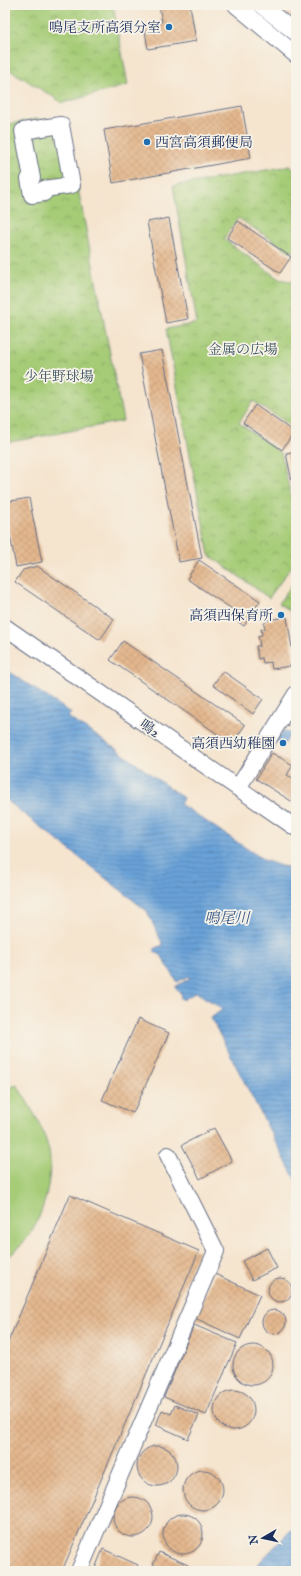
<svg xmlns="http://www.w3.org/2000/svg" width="301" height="1576" font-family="'IM FELL English','Noto Serif JP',serif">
	<defs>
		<pattern id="park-crowns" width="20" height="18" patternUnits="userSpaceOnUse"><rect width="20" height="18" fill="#a6cc77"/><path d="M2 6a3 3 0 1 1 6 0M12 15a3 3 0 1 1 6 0" fill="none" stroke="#86a665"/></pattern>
		<pattern id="water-rules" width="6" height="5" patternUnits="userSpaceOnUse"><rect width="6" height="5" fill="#69a2d8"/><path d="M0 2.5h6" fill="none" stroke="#5684b2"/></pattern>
		<pattern id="building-cross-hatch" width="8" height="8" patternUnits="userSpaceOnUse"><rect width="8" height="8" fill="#e4b88e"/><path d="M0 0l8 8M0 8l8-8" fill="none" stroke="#c39e7d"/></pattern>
	</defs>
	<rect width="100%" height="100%" fill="#f7f3e8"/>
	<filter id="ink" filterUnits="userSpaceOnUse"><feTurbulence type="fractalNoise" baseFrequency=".025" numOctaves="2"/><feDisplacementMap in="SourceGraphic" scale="8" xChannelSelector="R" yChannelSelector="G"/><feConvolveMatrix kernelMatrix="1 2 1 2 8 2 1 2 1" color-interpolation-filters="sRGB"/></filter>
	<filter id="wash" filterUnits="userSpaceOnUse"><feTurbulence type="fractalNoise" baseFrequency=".012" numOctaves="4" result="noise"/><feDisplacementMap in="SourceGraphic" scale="16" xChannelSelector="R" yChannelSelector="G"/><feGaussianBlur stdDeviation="0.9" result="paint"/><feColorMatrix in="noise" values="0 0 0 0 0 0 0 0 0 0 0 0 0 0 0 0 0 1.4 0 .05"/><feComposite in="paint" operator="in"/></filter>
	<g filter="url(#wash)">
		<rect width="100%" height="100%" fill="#f5e4ce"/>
		<path fill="#a6cc77" stroke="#607e6a" d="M 17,1085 C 30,1107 43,1125 49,1151 C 50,1155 50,1161 50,1166 C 49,1201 35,1239 5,1259 L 5,1089 Z"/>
		<g fill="url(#park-crowns)" stroke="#607e6a">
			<path d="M 5,5 L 113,5 L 128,85 L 63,103 L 5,67 Z"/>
			<path d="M 36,119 L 65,121 L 123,421 L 5,443 L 5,125 Z"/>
			<path d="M 290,166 L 296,171 L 296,251 L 291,252 L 238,218 L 224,239 L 279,279 L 296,282 L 296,429 L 253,401 L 239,423 L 281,453 L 296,518 L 296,560 L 269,598 L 209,555 L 166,329 L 197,323 L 173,186 Z"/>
			<path d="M 293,583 L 296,585 L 296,627 L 294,628 L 291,612 L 279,603 Z"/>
		</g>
		<g fill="url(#water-rules)" stroke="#42689b">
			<path d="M 5,669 L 71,713 L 68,717 L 119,751 L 183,798 L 180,804 L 264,860 L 281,866 L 290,867 L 291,860 L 296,864 L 296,1181 L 211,1018 L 223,1009 L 196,992 L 183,1000 L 180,997 L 182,995 L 175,987 L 190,978 L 189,976 L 177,982 L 161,955 L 155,952 L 155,948 L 163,945 L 147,911 L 5,799 Z"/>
			<path d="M 284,730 L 291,734 L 283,746 L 276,741 Z"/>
			<path d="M 296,1525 L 296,1571 L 251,1571 Z"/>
		</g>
		<g id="blocks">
			<g fill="url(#building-cross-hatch)">
				<path d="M 159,5 L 190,5 L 196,41 L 148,49 L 144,25 L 162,22 Z"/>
				<path d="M 6,106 L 9,123 L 5,123 L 5,107 Z"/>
				<path d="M 242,106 L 251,158 L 113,183 L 104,130 Z"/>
				<path d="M 169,218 L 188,319 L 166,323 L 147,222 Z"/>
				<path d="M 238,221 L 291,257 L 280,273 L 227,238 Z"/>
				<path d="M 292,255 L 296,255 L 296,275 L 295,275 Z"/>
				<path d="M 162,350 L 202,558 L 179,562 L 139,354 Z"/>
				<path d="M 255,405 L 294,432 L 282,450 L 243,423 Z"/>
				<path d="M 296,451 L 296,496 L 295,496 L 286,453 Z"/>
				<path d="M 29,498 L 42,562 L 16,567 L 5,509 L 5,502 Z"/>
				<path d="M 199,560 L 260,601 L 244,626 L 234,619 L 238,613 L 187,579 Z"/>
				<path d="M 37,566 L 114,619 L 100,640 L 15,582 L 23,570 Z"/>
				<path d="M 287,617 L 294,661 L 290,666 L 272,669 L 271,662 L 263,663 L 262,658 L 258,659 L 256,646 L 260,646 L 258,636 L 262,635 L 261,629 L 265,629 L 264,624 L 267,620 Z"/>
				<path d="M 123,641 L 245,725 L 232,744 L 110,660 Z"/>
				<path d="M 223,671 L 263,699 L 253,714 L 213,685 Z"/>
				<path d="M 291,712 L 296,715 L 296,717 L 290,727 L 283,723 Z"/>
				<path d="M 272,753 L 293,765 L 287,775 L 296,780 L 296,804 L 256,779 Z"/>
				<path d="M 138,1019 L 169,1033 L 133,1113 L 102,1100 Z"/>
				<path d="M 214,1128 L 232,1161 L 200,1179 L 182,1145 Z"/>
				<path d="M 70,1195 L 199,1251 L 62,1571 L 5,1571 L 5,1349 Z"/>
				<path d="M 267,1248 L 277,1268 L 252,1280 L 242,1261 Z"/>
				<path d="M 215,1274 L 260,1295 L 240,1339 L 195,1318 Z"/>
				<circle cx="280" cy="1290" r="12"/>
				<circle cx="274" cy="1322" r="12"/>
				<path d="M 194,1325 L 237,1343 L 206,1415 L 164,1397 Z"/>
				<circle cx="253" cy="1365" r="20"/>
				<circle cx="234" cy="1410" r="20"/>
				<path d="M 175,1405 L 199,1415 L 188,1439 L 156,1425 L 162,1410 L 171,1414 Z"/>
				<circle cx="157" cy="1466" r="20"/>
				<circle cx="203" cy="1490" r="20"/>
				<circle cx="133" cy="1517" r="20"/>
				<circle cx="183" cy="1534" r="20"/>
				<path d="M 103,1549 L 138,1565 L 136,1571 L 94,1571 Z"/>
				<path d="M 159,1552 L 188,1565 L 186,1571 L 166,1571 L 153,1565 Z"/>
			</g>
		</g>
	</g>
	<g filter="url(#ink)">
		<use href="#blocks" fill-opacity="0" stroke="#676e85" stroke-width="1"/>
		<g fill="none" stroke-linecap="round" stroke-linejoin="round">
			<defs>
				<g id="minor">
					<path d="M 236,5 L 296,55"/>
					<path d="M 261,5 L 296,33"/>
					<path d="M 61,125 L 72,185 L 44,189 L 44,193 L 32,195 L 29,179 L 32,178 L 23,131 Z"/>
					<path d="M 5,627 L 296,828"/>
					<path d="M 238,788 L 296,694"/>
					<path d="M 79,1571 L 216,1251 L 168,1155"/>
				</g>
			</defs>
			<use href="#minor" stroke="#676e85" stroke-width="18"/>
			<use href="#minor" stroke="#fff" stroke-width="16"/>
		</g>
	</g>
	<g fill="#1f6fb2" stroke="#f7f3e8" stroke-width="1.5">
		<circle cx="169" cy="27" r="4"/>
		<circle cx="147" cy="142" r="4"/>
		<circle cx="281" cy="615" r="4"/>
		<circle cx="283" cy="743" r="4"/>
	</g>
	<g text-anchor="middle" stroke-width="3.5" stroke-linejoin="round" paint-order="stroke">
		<g font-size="14" fill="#1b2f5e" stroke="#f7f3e8" text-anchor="end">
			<text x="161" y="32">鳴尾支所高須分室</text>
			<text x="155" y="147" text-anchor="start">西宮高須郵便局</text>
			<text x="273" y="620">高須西保育所</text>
			<text x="275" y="748">高須西幼稚園</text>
		</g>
		<g font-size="14" fill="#3e5664" stroke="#f7f3e8">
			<text x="243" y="354">金属の広場</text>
			<text x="59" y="381">少年野球場</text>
		</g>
		<g font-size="14" fill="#1b2f5e" stroke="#f7f3e8">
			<text transform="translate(150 728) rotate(35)" y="5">鳴2</text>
		</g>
		<g font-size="15" font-style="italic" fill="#365789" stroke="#f7f3e8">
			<text x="227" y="923">鳴尾川</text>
		</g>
	</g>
	<rect width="301" height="1576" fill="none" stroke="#f7f3e8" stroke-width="20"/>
	<g transform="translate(263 1538) rotate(261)" stroke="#f7f3e8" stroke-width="3" paint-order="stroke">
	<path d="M0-3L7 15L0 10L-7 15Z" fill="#1b2f5e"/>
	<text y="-6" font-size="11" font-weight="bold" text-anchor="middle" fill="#1b2f5e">N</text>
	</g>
</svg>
